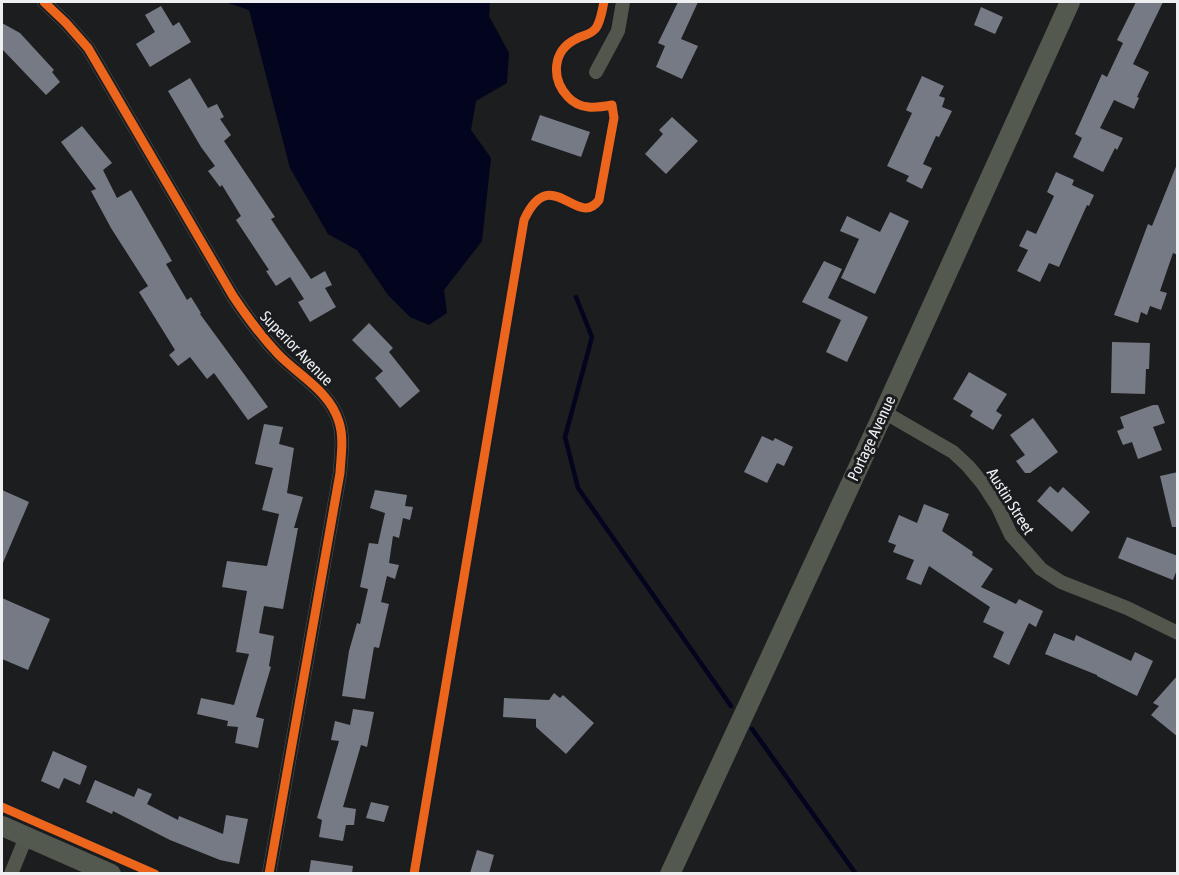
<svg xmlns="http://www.w3.org/2000/svg" width="1179" height="875" font-family="'Asap Condensed',sans-serif">
	<rect width="100%" height="100%" fill="#1c1d1f"/>
	<path fill="#03041d" d="M 225,2 L 490,2 L 489,16 L 509,53 L 507,83 L 476,101 L 471,130 L 491,158 L 482,241 L 444,290 L 447,313 L 429,325 L 410,317 L 388,295 L 357,250 L 328,234 L 290,168 L 249,10 Z"/>
	<g fill="none" stroke-linecap="round" stroke-linejoin="round">
		<g stroke="#03041d" stroke-width="4.5">
			<path d="M 576,297 L 592,337 L 565,437 L 578,488 L 731,706"/>
			<path d="M 752,729 L 856,874"/>
		</g>
	</g>
	<g fill="#767a84">
		<path d="M 678,2 L 698,2 L 681,39 L 698,46 L 682,79 L 656,67 L 665,46 L 658,43 Z"/>
		<path d="M 1136,2 L 1163,2 L 1133,64 L 1149,72 L 1137,97 L 1139,98 L 1134,109 L 1114,100 L 1100,128 L 1123,138 L 1117,150 L 1115,148 L 1103,172 L 1073,157 L 1082,138 L 1075,134 L 1102,74 L 1107,77 L 1123,43 L 1117,40 Z"/>
		<path d="M 161,6 L 173,26 L 179,22 L 191,42 L 150,67 L 136,44 L 155,32 L 145,15 Z"/>
		<path d="M 981,7 L 1003,17 L 995,34 L 974,25 Z"/>
		<path d="M 2,23 L 20,33 L 54,70 L 52,72 L 60,82 L 46,95 L 2,49 Z"/>
		<path d="M 922,76 L 944,86 L 939,96 L 945,98 L 942,107 L 952,111 L 939,137 L 936,136 L 923,164 L 932,168 L 922,189 L 906,181 L 909,176 L 887,166 L 912,113 L 906,110 Z"/>
		<path d="M 190,78 L 208,108 L 217,104 L 224,117 L 220,119 L 231,135 L 224,141 L 275,217 L 271,219 L 311,279 L 325,271 L 332,285 L 325,288 L 336,307 L 310,322 L 298,302 L 304,299 L 290,277 L 276,286 L 266,271 L 269,270 L 236,220 L 241,216 L 222,185 L 220,187 L 208,171 L 215,166 L 201,147 L 168,91 Z"/>
		<path d="M 540,115 L 590,132 L 581,157 L 531,140 Z"/>
		<path d="M 672,117 L 698,141 L 666,174 L 645,154 L 663,134 L 659,130 Z"/>
		<path d="M 82,126 L 112,163 L 103,170 L 117,198 L 131,190 L 172,261 L 166,264 L 187,300 L 191,297 L 201,313 L 200,314 L 268,407 L 248,420 L 214,373 L 207,379 L 190,357 L 178,366 L 169,355 L 175,350 L 139,292 L 148,286 L 111,228 L 91,191 L 96,189 L 61,142 Z"/>
		<path d="M 1177,164 L 1178,255 L 1173,253 L 1160,291 L 1167,293 L 1161,310 L 1150,306 L 1147,315 L 1141,312 L 1138,323 L 1114,315 L 1148,224 L 1152,226 Z"/>
		<path d="M 1056,172 L 1074,180 L 1072,185 L 1094,195 L 1089,206 L 1087,205 L 1059,267 L 1049,263 L 1040,282 L 1017,271 L 1028,250 L 1019,246 L 1027,230 L 1036,234 L 1054,196 L 1047,192 Z"/>
		<path d="M 890,212 L 909,221 L 875,294 L 841,278 L 859,239 L 840,231 L 847,216 L 880,232 Z"/>
		<path d="M 824,261 L 842,269 L 828,298 L 868,317 L 847,362 L 826,352 L 841,320 L 802,302 Z"/>
		<path d="M 369,323 L 393,348 L 389,352 L 420,391 L 400,408 L 375,378 L 383,371 L 352,340 Z"/>
		<path d="M 1112,342 L 1150,343 L 1149,369 L 1146,369 L 1145,394 L 1111,393 Z"/>
		<path d="M 969,372 L 1007,394 L 996,411 L 1002,415 L 993,430 L 970,416 L 973,411 L 953,399 Z"/>
		<path d="M 1153,405 L 1158,405 L 1165,423 L 1153,427 L 1162,450 L 1138,459 L 1132,442 L 1123,445 L 1117,431 L 1124,428 L 1120,417 Z"/>
		<path d="M 1033,418 L 1058,452 L 1030,473 L 1025,473 L 1016,461 L 1025,455 L 1010,435 Z"/>
		<path d="M 264,424 L 283,427 L 279,444 L 294,448 L 287,493 L 303,497 L 294,528 L 298,528 L 283,609 L 264,606 L 259,633 L 274,636 L 269,666 L 271,667 L 256,717 L 264,719 L 258,748 L 235,743 L 238,727 L 227,726 L 228,721 L 197,714 L 201,698 L 234,705 L 249,654 L 236,652 L 247,591 L 222,587 L 227,561 L 267,566 L 279,514 L 262,510 L 273,468 L 255,464 Z"/>
		<path d="M 762,436 L 773,441 L 775,438 L 793,447 L 784,466 L 777,463 L 767,483 L 744,472 Z"/>
		<path d="M 1178,472 L 1178,527 L 1172,527 L 1160,476 Z"/>
		<path d="M 1050,486 L 1058,493 L 1063,487 L 1090,512 L 1072,532 L 1037,501 Z"/>
		<path d="M 2,490 L 29,502 L 2,565 Z"/>
		<path d="M 375,490 L 407,495 L 405,506 L 413,507 L 410,520 L 403,518 L 399,538 L 393,536 L 389,563 L 399,565 L 395,579 L 387,576 L 381,602 L 389,604 L 379,648 L 374,647 L 365,699 L 342,696 L 349,651 L 357,623 L 360,624 L 368,589 L 360,587 L 369,543 L 378,544 L 385,513 L 370,508 Z"/>
		<path d="M 924,504 L 949,514 L 942,531 L 973,552 L 972,555 L 993,569 L 981,587 L 1016,604 L 1019,599 L 1043,611 L 1036,627 L 1029,623 L 1009,665 L 993,657 L 1004,632 L 983,622 L 990,607 L 929,566 L 921,585 L 906,579 L 914,560 L 893,552 L 896,545 L 888,542 L 899,515 L 917,523 Z"/>
		<path d="M 1127,537 L 1178,556 L 1178,567 L 1173,580 L 1118,558 Z"/>
		<path d="M 2,598 L 50,619 L 28,670 L 2,659 Z"/>
		<path d="M 1054,633 L 1074,641 L 1076,635 L 1131,661 L 1135,652 L 1153,661 L 1137,696 L 1097,676 L 1097,675 L 1045,654 Z"/>
		<path d="M 1178,675 L 1178,737 L 1151,715 L 1159,706 L 1153,703 Z"/>
		<path d="M 554,693 L 560,698 L 563,695 L 594,723 L 566,754 L 536,727 L 536,719 L 503,717 L 504,698 L 549,700 Z"/>
		<path d="M 353,709 L 374,712 L 367,747 L 361,745 L 343,807 L 356,809 L 354,825 L 346,825 L 343,841 L 319,837 L 322,820 L 317,818 L 339,741 L 331,740 L 335,721 L 350,725 Z"/>
		<path d="M 53,751 L 87,766 L 80,785 L 64,778 L 59,789 L 41,781 Z"/>
		<path d="M 95,780 L 134,797 L 138,788 L 152,794 L 147,804 L 178,820 L 179,816 L 223,834 L 226,815 L 248,819 L 239,864 L 220,860 L 170,840 L 113,811 L 112,814 L 86,802 Z"/>
		<path d="M 371,802 L 389,806 L 384,822 L 366,818 Z"/>
		<path d="M 477,850 L 494,855 L 489,873 L 470,873 Z"/>
		<path d="M 311,860 L 353,866 L 352,873 L 309,873 Z"/>
	</g>
	<g fill="none" stroke-linecap="round" stroke-linejoin="round">
		<g stroke="#52564c" stroke-width="14">
			<path d="M 44,2 L 66,23 L 88,48 L 233,296 C 247,317 261,336 278,354 C 299,376 330,391 339,422 C 344,438 341,456 340,473 L 269,874"/>
			<path d="M 596,72 L 618,31 L 623,2"/>
			<path d="M 884,412 L 953,452 L 968,466 L 983,484 L 998,507 L 1011,535 L 1041,569 L 1061,582 L 1127,608 L 1178,633"/>
			<path d="M 11,874 L 26,837"/>
		</g>
		<g stroke="#53594e" stroke-width="20">
			<path d="M 2,826 L 111,874"/>
			<path d="M 670,874 L 884,412 L 1070,2"/>
		</g>
		<defs>
			<g id="cycleway">
				<path d="M 44,2 L 66,23 L 88,48 L 233,296 C 247,317 261,336 278,354 C 299,376 330,391 339,422 C 344,438 341,456 340,473 L 269,874"/>
				<path d="M 2,807 L 155,874"/>
				<path d="M 414,874 L 524,220 C 551,161 577,230 599,200 L 614,118 L 612,105 C 596,108 580,110 568,97 C 551,79 552,51 576,39 C 583,35 591,35 596,28 C 601,21 602,10 604,2"/>
			</g>
		</defs>
		<use href="#cycleway" stroke="#1b1c20" stroke-width="13"/>
		<use href="#cycleway" stroke="#eb651d" stroke-width="9"/>
	</g>
	<g text-anchor="middle" stroke-width="6" stroke-linejoin="round" paint-order="stroke">
		<g font-size="16" fill="#edeff1" stroke="#1b1c20">
			<text transform="translate(297 348) rotate(46)" y="6">Superior Avenue</text>
			<text transform="translate(871 438) rotate(-65)" y="6">Portage Avenue</text>
			<text transform="translate(1011 501) rotate(58)" y="6">Austin Street</text>
		</g>
	</g>
	<rect width="1179" height="875" fill="none" stroke="#edeff1" stroke-width="6"/>
</svg>
